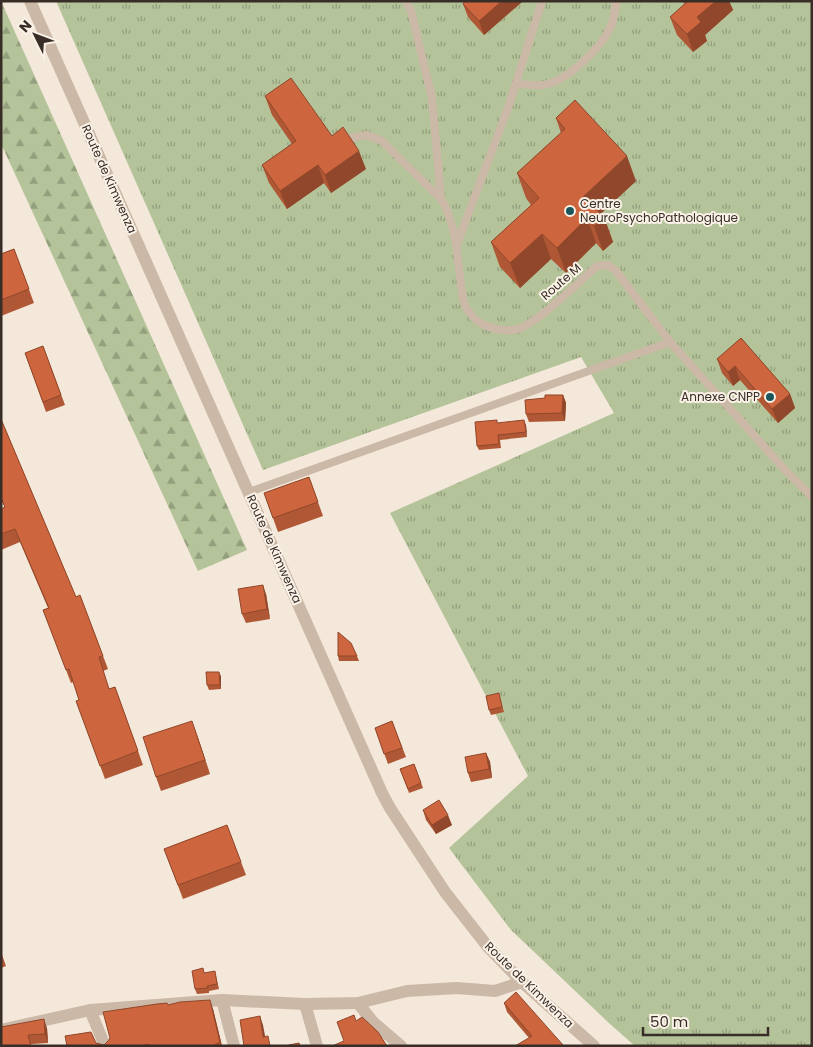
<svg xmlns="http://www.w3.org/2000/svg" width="813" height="1047" font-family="Poppins,sans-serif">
	<defs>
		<pattern id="grass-tufts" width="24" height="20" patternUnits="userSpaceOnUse" patternTransform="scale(1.25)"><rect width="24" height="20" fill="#b4c399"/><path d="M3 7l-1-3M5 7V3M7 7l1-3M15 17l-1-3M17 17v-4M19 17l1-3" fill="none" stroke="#939f7d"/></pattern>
		<pattern id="forest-firs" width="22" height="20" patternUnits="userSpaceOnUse" patternTransform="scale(1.25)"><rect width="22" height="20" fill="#b4c399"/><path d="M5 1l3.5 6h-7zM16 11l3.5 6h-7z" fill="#939f7d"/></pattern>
	</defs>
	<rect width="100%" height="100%" fill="#f3e8da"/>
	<path fill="url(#grass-tufts)" d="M 56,1 L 812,1 L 812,1046 L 635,1046 L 610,1024 L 511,930 L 449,848 L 528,776 L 390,513 L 614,413 L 581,357 L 263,470 Z"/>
	<path fill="url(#forest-firs)" d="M 1,1 L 247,550 L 198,571 L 3,148 L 1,148 Z"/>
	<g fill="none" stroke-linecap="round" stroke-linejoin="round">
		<g stroke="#ccb8a6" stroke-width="8">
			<path d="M 406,1 L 411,11 L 432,98 L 441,199"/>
			<path d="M 516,84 C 524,84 534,86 543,85 C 567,82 603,46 612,24 C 614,17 615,9 617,1"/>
			<path d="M 344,139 L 367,135 L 382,141 L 441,199 C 459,229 457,265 463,299 C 466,311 475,322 487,326 C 495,329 505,331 513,330 C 532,329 581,280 597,266 L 608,265 L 616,271 L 670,342 L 786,471 L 812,497"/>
			<path d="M 457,244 L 508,108 L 542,1"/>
			<path d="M 249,492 L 670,342"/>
		</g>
		<g stroke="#ccb8a6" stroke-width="12">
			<path d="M 222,1000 L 234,1046"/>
			<path d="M 358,1003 L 373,1022 L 401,1046"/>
			<path d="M 305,1004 L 317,1046"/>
			<path d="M 90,1010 L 105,1046"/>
			<path d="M 1,1030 L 90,1010 L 222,1000 L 305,1004 L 358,1003 L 407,991 L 457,988 L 495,991 L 522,982"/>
		</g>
		<path stroke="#ccb8a6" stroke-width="12" d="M 30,1 L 382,793 L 390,808 L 445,892 L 488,947 L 522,982 L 594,1046"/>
	</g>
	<g fill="#b05835">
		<path d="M 523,1 L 484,35 L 468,17 L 463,4 Z"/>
		<path d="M 682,1 L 729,1 L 733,10 L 705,35 L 707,41 L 693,52 L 677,35 L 670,17 L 685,4 Z"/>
		<path d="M 265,96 L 332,136 L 366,169 L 331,193 L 324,183 L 287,209 L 269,183 L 262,165 L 292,144 L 272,115 Z"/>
		<path d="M 556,118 L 636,181 L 600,214 L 604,217 L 613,242 L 603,251 L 596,243 L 566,273 L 551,259 L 520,288 L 500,267 L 491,242 L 531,205 L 526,198 L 517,173 L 561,133 Z"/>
		<path d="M 14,249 L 34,303 L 1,316 L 1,254 Z"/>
		<path d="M 741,338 L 790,394 L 795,408 L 778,423 L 740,380 L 733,386 L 722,373 L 717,359 Z"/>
		<path d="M 43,346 L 65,405 L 46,412 L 25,353 Z"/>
		<path d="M 563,395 L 566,403 L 565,421 L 529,422 L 526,414 L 545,398 Z"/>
		<path d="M 1,419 L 76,597 L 80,595 L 108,669 L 103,671 L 109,689 L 115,687 L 143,765 L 105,779 L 76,701 L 79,700 L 73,682 L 71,683 L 43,610 L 48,608 L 20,542 L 1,550 L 1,509 L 5,507 L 1,500 Z"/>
		<path d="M 498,423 L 526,425 L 527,437 L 500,440 L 501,448 L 479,450 L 477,446 Z"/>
		<path d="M 309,477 L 323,516 L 278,532 L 264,493 Z"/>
		<path d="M 266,594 L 270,619 L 246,623 L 242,614 Z"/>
		<path d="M 338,656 L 357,656 L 359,661 L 339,661 Z"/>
		<path d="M 221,676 L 221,689 L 209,690 L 207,685 Z"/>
		<path d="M 500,698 L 504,712 L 491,715 L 489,710 Z"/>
		<path d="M 392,721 L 406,757 L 388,764 L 375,728 Z"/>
		<path d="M 197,735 L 210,774 L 161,791 L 156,777 Z"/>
		<path d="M 486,753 L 490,762 L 492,778 L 471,782 L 468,773 Z"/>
		<path d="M 414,764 L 423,788 L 409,793 L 400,769 Z"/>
		<path d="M 423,810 L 452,825 L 436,834 L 426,820 Z"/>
		<path d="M 227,825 L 246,875 L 183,899 L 164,849 Z"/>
		<path d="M 1,952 L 6,966 L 1,968 Z"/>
		<path d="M 205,973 L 216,976 L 219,989 L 209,991 L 209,993 L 197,994 L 195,989 Z"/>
		<path d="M 504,1003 L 563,1046 L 529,1038 L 507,1012 Z"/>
		<path d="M 168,1005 L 213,1009 L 222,1046 L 67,1046 L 96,1043 L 104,1045 Z"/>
		<path d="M 47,1028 L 48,1043 L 1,1046 Z"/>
	</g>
	<g fill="#90472b">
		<path d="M 502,1 L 523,1 L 484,35 L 479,21 Z"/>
		<path d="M 716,1 L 729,1 L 733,10 L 705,35 L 707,41 L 693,52 L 687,34 L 697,17 Z"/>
		<path d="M 359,151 L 366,169 L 331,193 L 325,175 Z"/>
		<path d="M 627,156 L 636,181 L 592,222 L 583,197 Z"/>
		<path d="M 318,165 L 324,183 L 287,209 L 280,191 Z"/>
		<path d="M 604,217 L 613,242 L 603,251 L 594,226 Z"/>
		<path d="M 587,218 L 596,243 L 566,273 L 557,248 Z"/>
		<path d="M 542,234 L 551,259 L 520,288 L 510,263 Z"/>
		<path d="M 735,366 L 740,380 L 733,386 L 728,372 Z"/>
		<path d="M 790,394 L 795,408 L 778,423 L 772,409 Z"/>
		<path d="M 563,395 L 566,403 L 565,421 L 562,413 Z"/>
		<path d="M 524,420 L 526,425 L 527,437 L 526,432 Z"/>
		<path d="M 263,585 L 266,594 L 270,619 L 267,609 Z"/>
		<path d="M 219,672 L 221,676 L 221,689 L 220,685 Z"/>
		<path d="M 192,721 L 197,735 L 210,774 L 205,760 Z"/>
		<path d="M 486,753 L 490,762 L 492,778 L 489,769 Z"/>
		<path d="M 448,815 L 452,825 L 436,834 L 432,825 Z"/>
		<path d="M 210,1000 L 213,1009 L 222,1046 L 220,1042 Z"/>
		<path d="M 260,1016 L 263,1025 L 267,1046 L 263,1037 Z"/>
		<path d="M 44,1019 L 47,1028 L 48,1043 L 45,1034 Z"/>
	</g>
	<g fill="#cd663e" stroke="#90472b">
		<path d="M 465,1 L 502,1 L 479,21 L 463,4 Z"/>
		<path d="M 688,1 L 716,1 L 697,17 L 701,22 L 687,34 L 670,17 Z"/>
		<path d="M 291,78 L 332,136 L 343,127 L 359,151 L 325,175 L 318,165 L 280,191 L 262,165 L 296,141 L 265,96 Z"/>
		<path d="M 575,100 L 627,156 L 583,197 L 604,217 L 594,226 L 587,218 L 557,248 L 542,234 L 510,263 L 491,242 L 539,198 L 517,173 L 565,129 L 556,118 Z"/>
		<path d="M 14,249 L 29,289 L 1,300 L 1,254 Z"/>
		<path d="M 741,338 L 790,394 L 772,409 L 735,366 L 728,372 L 717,359 Z"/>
		<path d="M 43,346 L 61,395 L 43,402 L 25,353 Z"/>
		<path d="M 545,395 L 563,395 L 562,413 L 526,414 L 525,400 L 545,398 Z"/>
		<path d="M 1,419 L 76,597 L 80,595 L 103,656 L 99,657 L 109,689 L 115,687 L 138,751 L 100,766 L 76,701 L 79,700 L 69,669 L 66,670 L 43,610 L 49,608 L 15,529 L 1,534 L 1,509 L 5,507 L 1,498 Z"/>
		<path d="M 497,420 L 497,423 L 524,420 L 526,432 L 498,435 L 499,444 L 477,446 L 475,422 Z"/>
		<path d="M 309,477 L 318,502 L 273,518 L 264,493 Z"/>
		<path d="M 263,585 L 267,609 L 242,614 L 238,589 Z"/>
		<path d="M 338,632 L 351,643 L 357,656 L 338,656 Z"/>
		<path d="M 206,672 L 219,672 L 220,685 L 207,685 Z"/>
		<path d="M 499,693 L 502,707 L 489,710 L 486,696 Z"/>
		<path d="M 192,721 L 205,760 L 156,777 L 143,737 Z"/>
		<path d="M 392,721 L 402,748 L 384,754 L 375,728 Z"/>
		<path d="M 486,753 L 489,769 L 468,773 L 465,757 Z"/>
		<path d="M 414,764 L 421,783 L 408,789 L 400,769 Z"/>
		<path d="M 439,800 L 448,815 L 432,825 L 423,810 Z"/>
		<path d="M 227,825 L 241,862 L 178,885 L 164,849 Z"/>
		<path d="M 203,968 L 204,973 L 215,971 L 217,984 L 207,986 L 208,988 L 195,989 L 192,971 Z"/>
		<path d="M 516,992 L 563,1045 L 562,1046 L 515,1046 L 532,1036 L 504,1003 Z"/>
		<path d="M 210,1000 L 220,1042 L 213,1046 L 149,1046 L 148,1044 L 142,1046 L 67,1046 L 65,1036 L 91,1032 L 96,1043 L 104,1045 L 108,1041 L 110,1038 L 103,1012 L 157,1004 L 167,1003 L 168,1005 L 180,1002 Z"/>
		<path d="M 354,1015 L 356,1021 L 362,1017 L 378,1032 L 387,1046 L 332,1046 L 344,1041 L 337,1022 Z"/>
		<path d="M 260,1016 L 263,1037 L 268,1036 L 270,1046 L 244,1046 L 240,1020 Z"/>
		<path d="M 44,1019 L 45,1034 L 28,1035 L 31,1046 L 1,1046 L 1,1027 Z"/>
		<path d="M 299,1043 L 300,1046 L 284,1046 Z"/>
	</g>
	<g fill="#1a555c" stroke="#fbf2e7" stroke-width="2">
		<circle cx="570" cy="211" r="5"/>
		<circle cx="770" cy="397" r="5"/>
	</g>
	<g text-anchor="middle" stroke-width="4" stroke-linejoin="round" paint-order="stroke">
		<g font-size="12" fill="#382d27" stroke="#fbf2e7">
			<text transform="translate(109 179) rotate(66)" y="4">Route de Kimwenza</text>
			<text transform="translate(561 282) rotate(-41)" y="4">Route M</text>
			<text transform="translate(274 549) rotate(66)" y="4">Route de Kimwenza</text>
			<text transform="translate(529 985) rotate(44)" y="4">Route de Kimwenza</text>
		</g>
		<g font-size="12" fill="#382d27" stroke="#fbf2e7" text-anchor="start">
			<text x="580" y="208">Centre<tspan x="580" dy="14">NeuroPsychoPathologique</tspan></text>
			<text x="760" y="401" text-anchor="end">Annexe CNPP</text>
		</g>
	</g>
	<rect width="813" height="1047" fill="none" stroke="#382d27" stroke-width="5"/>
	<g transform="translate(35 35) rotate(312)" stroke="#fbf2e7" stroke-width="4" paint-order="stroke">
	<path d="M0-4L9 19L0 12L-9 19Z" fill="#382d27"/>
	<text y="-8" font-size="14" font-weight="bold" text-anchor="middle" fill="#382d27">N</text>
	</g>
	<path d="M643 1027v8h125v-8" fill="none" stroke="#382d27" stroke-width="2.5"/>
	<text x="650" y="1027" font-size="15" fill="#382d27" stroke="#fbf2e7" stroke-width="4" paint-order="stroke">50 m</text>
</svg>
